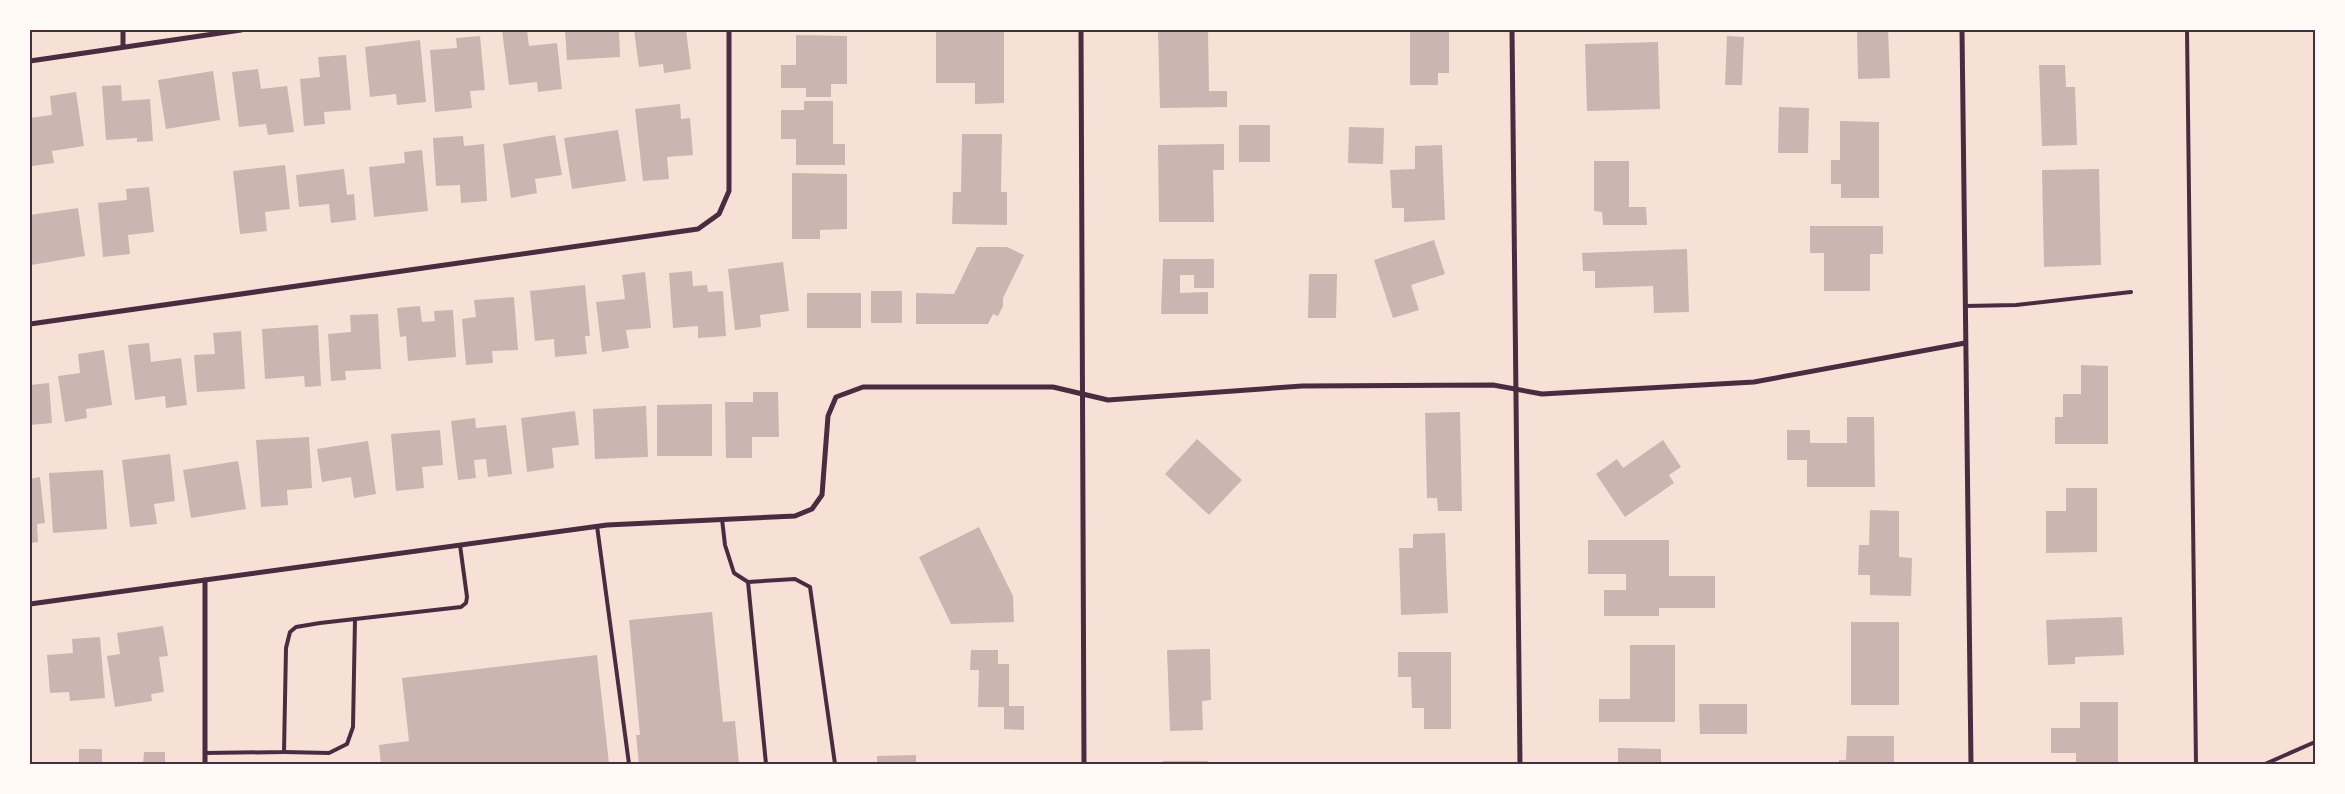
<svg xmlns="http://www.w3.org/2000/svg" width="2345" height="794" font-family="Merriweather,serif">
	<rect width="100%" height="100%" fill="#f7e1d7"/>
	<g fill="#ccb4b1">
		<path d="M 502,30 L 527,30 L 529,46 L 557,43 L 562,89 L 538,92 L 537,82 L 509,85 Z"/>
		<path d="M 565,30 L 619,30 L 620,57 L 567,60 Z"/>
		<path d="M 634,30 L 686,30 L 691,69 L 664,73 L 663,64 L 639,67 Z"/>
		<path d="M 936,30 L 1004,30 L 1004,103 L 975,104 L 975,83 L 936,83 Z"/>
		<path d="M 1158,30 L 1208,30 L 1209,91 L 1227,91 L 1227,107 L 1160,108 Z"/>
		<path d="M 1410,30 L 1449,30 L 1449,73 L 1438,73 L 1438,85 L 1410,85 Z"/>
		<path d="M 1857,30 L 1888,30 L 1890,78 L 1858,79 Z"/>
		<path d="M 796,35 L 847,36 L 847,84 L 831,84 L 831,97 L 806,97 L 806,88 L 781,88 L 781,65 L 796,65 Z"/>
		<path d="M 480,36 L 485,90 L 470,91 L 472,108 L 435,112 L 430,50 L 457,48 L 456,38 Z"/>
		<path d="M 1727,36 L 1744,37 L 1742,85 L 1725,85 Z"/>
		<path d="M 420,40 L 426,102 L 397,105 L 396,94 L 370,97 L 365,47 Z"/>
		<path d="M 1658,42 L 1660,109 L 1587,111 L 1585,44 Z"/>
		<path d="M 346,55 L 351,110 L 324,112 L 325,124 L 304,126 L 300,79 L 320,77 L 318,57 Z"/>
		<path d="M 2039,65 L 2065,65 L 2066,87 L 2075,87 L 2077,145 L 2042,146 Z"/>
		<path d="M 258,69 L 261,89 L 287,86 L 294,132 L 268,135 L 266,124 L 239,127 L 232,72 Z"/>
		<path d="M 213,71 L 220,120 L 166,129 L 158,80 Z"/>
		<path d="M 121,85 L 122,101 L 150,99 L 153,141 L 137,142 L 137,138 L 106,140 L 102,86 Z"/>
		<path d="M 76,92 L 84,146 L 52,151 L 54,163 L 32,166 L 30,118 L 52,115 L 50,96 Z"/>
		<path d="M 804,101 L 833,101 L 833,144 L 845,144 L 845,165 L 796,165 L 796,139 L 781,139 L 781,110 L 804,110 Z"/>
		<path d="M 680,104 L 681,119 L 690,118 L 693,155 L 667,157 L 669,179 L 643,181 L 635,109 Z"/>
		<path d="M 1779,107 L 1809,108 L 1808,153 L 1778,153 Z"/>
		<path d="M 1840,121 L 1879,122 L 1879,198 L 1841,198 L 1841,184 L 1831,184 L 1831,160 L 1840,160 Z"/>
		<rect x="1239" y="125" width="31" height="37"/>
		<path d="M 1349,127 L 1384,128 L 1383,164 L 1348,163 Z"/>
		<path d="M 618,130 L 626,181 L 572,189 L 564,138 Z"/>
		<path d="M 962,134 L 1002,134 L 1001,192 L 1007,192 L 1007,225 L 952,224 L 953,192 L 961,192 Z"/>
		<path d="M 555,135 L 562,175 L 535,179 L 537,193 L 511,198 L 503,144 Z"/>
		<path d="M 463,136 L 464,146 L 484,144 L 487,201 L 461,203 L 460,185 L 436,186 L 433,138 Z"/>
		<path d="M 1224,144 L 1224,170 L 1213,170 L 1214,222 L 1159,222 L 1158,145 Z"/>
		<path d="M 1442,145 L 1445,220 L 1404,222 L 1404,208 L 1392,208 L 1390,170 L 1415,169 L 1415,146 Z"/>
		<path d="M 422,150 L 428,211 L 374,217 L 369,167 L 405,163 L 404,152 Z"/>
		<path d="M 1594,161 L 1629,161 L 1629,207 L 1646,207 L 1647,225 L 1603,225 L 1602,212 L 1594,211 Z"/>
		<path d="M 285,165 L 290,209 L 265,212 L 267,231 L 240,234 L 233,171 Z"/>
		<path d="M 344,169 L 347,195 L 354,194 L 356,220 L 331,223 L 329,204 L 299,207 L 296,175 Z"/>
		<path d="M 2099,169 L 2101,265 L 2044,267 L 2042,170 Z"/>
		<path d="M 792,173 L 847,174 L 847,229 L 820,230 L 820,239 L 792,239 Z"/>
		<path d="M 149,187 L 154,232 L 128,235 L 130,254 L 103,257 L 98,203 L 127,200 L 126,189 Z"/>
		<path d="M 78,208 L 85,256 L 31,265 L 30,215 Z"/>
		<path d="M 1810,226 L 1883,226 L 1883,254 L 1870,254 L 1870,291 L 1824,291 L 1824,253 L 1810,253 Z"/>
		<path d="M 1434,240 L 1445,274 L 1411,285 L 1419,310 L 1393,318 L 1374,260 Z"/>
		<path d="M 977,247 L 1007,247 L 1024,255 L 1003,298 L 1003,306 L 998,316 L 993,314 L 988,324 L 916,324 L 916,293 L 954,294 Z"/>
		<path d="M 1687,249 L 1689,312 L 1654,313 L 1653,286 L 1595,288 L 1595,271 L 1583,271 L 1582,253 Z"/>
		<path d="M 1163,259 L 1214,259 L 1214,288 L 1194,288 L 1194,275 L 1180,275 L 1180,293 L 1208,292 L 1208,314 L 1161,314 Z"/>
		<path d="M 783,262 L 789,311 L 760,315 L 761,327 L 735,330 L 728,269 Z"/>
		<path d="M 692,271 L 693,286 L 707,285 L 708,292 L 723,291 L 726,336 L 698,338 L 698,326 L 673,328 L 669,273 Z"/>
		<path d="M 645,272 L 651,328 L 626,330 L 629,348 L 602,352 L 596,302 L 625,299 L 622,275 Z"/>
		<path d="M 1309,274 L 1337,274 L 1336,318 L 1308,318 Z"/>
		<path d="M 585,285 L 590,336 L 585,336 L 587,354 L 555,357 L 554,339 L 535,341 L 530,291 Z"/>
		<rect x="871" y="291" width="31" height="32"/>
		<rect x="807" y="293" width="54" height="35"/>
		<path d="M 514,297 L 518,350 L 492,351 L 493,363 L 466,365 L 462,319 L 476,317 L 474,300 Z"/>
		<path d="M 420,306 L 422,322 L 435,321 L 434,311 L 453,310 L 456,357 L 408,361 L 406,336 L 400,337 L 397,308 Z"/>
		<path d="M 378,314 L 381,369 L 345,371 L 346,380 L 331,381 L 328,334 L 351,332 L 350,315 Z"/>
		<path d="M 318,325 L 321,386 L 305,387 L 304,376 L 265,379 L 262,329 Z"/>
		<path d="M 241,331 L 245,389 L 197,392 L 194,355 L 215,354 L 213,333 Z"/>
		<path d="M 149,343 L 151,362 L 181,358 L 187,405 L 166,408 L 165,396 L 135,400 L 128,345 Z"/>
		<path d="M 104,350 L 112,405 L 86,409 L 87,418 L 65,422 L 58,376 L 80,373 L 78,354 Z"/>
		<path d="M 2081,365 L 2108,366 L 2108,444 L 2055,444 L 2055,417 L 2063,417 L 2063,394 L 2081,394 Z"/>
		<path d="M 49,383 L 52,423 L 30,425 L 30,385 Z"/>
		<path d="M 753,392 L 778,392 L 779,437 L 752,437 L 752,458 L 726,458 L 725,402 L 753,402 Z"/>
		<path d="M 712,404 L 712,456 L 657,456 L 657,405 Z"/>
		<path d="M 646,406 L 648,457 L 595,459 L 593,409 Z"/>
		<path d="M 575,411 L 579,445 L 552,448 L 554,468 L 527,472 L 521,418 Z"/>
		<path d="M 1460,412 L 1462,511 L 1438,511 L 1437,498 L 1427,498 L 1425,413 Z"/>
		<path d="M 1847,417 L 1874,417 L 1875,487 L 1807,487 L 1807,460 L 1787,460 L 1787,430 L 1810,430 L 1810,443 L 1847,443 Z"/>
		<path d="M 475,418 L 476,428 L 506,425 L 512,474 L 488,477 L 486,459 L 474,460 L 476,478 L 458,480 L 451,421 Z"/>
		<path d="M 440,430 L 443,465 L 422,467 L 424,488 L 396,491 L 391,434 Z"/>
		<path d="M 309,437 L 312,488 L 287,490 L 288,505 L 261,507 L 256,440 Z"/>
		<path d="M 1197,439 L 1242,480 L 1209,515 L 1165,474 Z"/>
		<path d="M 1663,440 L 1681,467 L 1669,475 L 1674,483 L 1625,517 L 1596,474 L 1617,459 L 1623,468 Z"/>
		<path d="M 368,441 L 376,494 L 354,498 L 351,477 L 322,482 L 317,449 Z"/>
		<path d="M 170,454 L 175,501 L 154,504 L 157,524 L 130,527 L 122,460 Z"/>
		<path d="M 238,461 L 246,509 L 191,518 L 183,470 Z"/>
		<path d="M 103,470 L 107,529 L 53,533 L 49,473 Z"/>
		<path d="M 40,477 L 45,523 L 37,524 L 38,542 L 30,543 L 30,479 Z"/>
		<path d="M 2066,488 L 2097,488 L 2097,552 L 2046,553 L 2046,511 L 2066,511 Z"/>
		<path d="M 1870,510 L 1899,511 L 1899,557 L 1912,558 L 1911,596 L 1870,595 L 1870,575 L 1858,575 L 1859,545 L 1869,545 Z"/>
		<path d="M 979,527 L 1013,596 L 1014,622 L 951,624 L 919,557 Z"/>
		<path d="M 1445,533 L 1448,613 L 1401,615 L 1399,548 L 1413,548 L 1413,534 Z"/>
		<path d="M 1588,540 L 1669,540 L 1669,576 L 1715,576 L 1715,608 L 1659,608 L 1659,616 L 1604,616 L 1604,590 L 1626,590 L 1626,574 L 1588,574 Z"/>
		<path d="M 712,612 L 723,722 L 735,721 L 739,764 L 639,764 L 636,735 L 640,735 L 629,620 Z"/>
		<path d="M 2122,617 L 2124,655 L 2075,657 L 2075,664 L 2048,665 L 2046,620 Z"/>
		<rect x="1851" y="622" width="48" height="83"/>
		<path d="M 163,626 L 168,656 L 159,657 L 164,692 L 151,694 L 152,701 L 115,707 L 107,656 L 120,654 L 117,633 Z"/>
		<path d="M 100,637 L 105,698 L 70,701 L 69,692 L 50,693 L 47,655 L 73,653 L 72,639 Z"/>
		<path d="M 1630,645 L 1675,645 L 1675,722 L 1599,722 L 1599,699 L 1630,699 Z"/>
		<path d="M 1210,649 L 1211,700 L 1202,701 L 1203,730 L 1170,731 L 1167,650 Z"/>
		<path d="M 971,650 L 998,650 L 998,664 L 1009,664 L 1009,706 L 1024,706 L 1024,730 L 1004,729 L 1004,707 L 978,707 L 979,670 L 970,670 Z"/>
		<path d="M 1398,652 L 1451,652 L 1451,729 L 1424,729 L 1424,708 L 1412,708 L 1411,677 L 1398,677 Z"/>
		<path d="M 597,655 L 609,764 L 381,764 L 379,745 L 409,741 L 402,678 Z"/>
		<path d="M 2080,702 L 2118,702 L 2118,764 L 2053,764 L 2053,762 L 2076,762 L 2076,753 L 2051,753 L 2051,728 L 2080,728 Z"/>
		<path d="M 1699,704 L 1747,704 L 1747,734 L 1700,734 Z"/>
		<path d="M 1847,736 L 1894,736 L 1894,764 L 1839,764 L 1839,760 L 1846,760 Z"/>
		<path d="M 1618,748 L 1661,749 L 1661,764 L 1618,764 Z"/>
		<rect x="79" y="749" width="23" height="15"/>
		<path d="M 144,752 L 165,752 L 165,764 L 143,764 Z"/>
		<path d="M 916,755 L 916,764 L 877,764 L 877,756 Z"/>
		<rect x="1163" y="761" width="45" height="3"/>
	</g>
	<g fill="none" stroke-linecap="round" stroke-linejoin="round">
		<g stroke="#4a2c40" stroke-width="4">
			<path d="M 2187,30 L 2196,764"/>
			<path d="M 1965,306 L 2016,305 L 2131,292"/>
			<path d="M 722,519 L 725,545 L 734,573 L 748,582 L 766,764"/>
			<path d="M 597,526 L 629,764"/>
			<path d="M 748,582 L 795,579 L 810,587 L 835,764"/>
			<path d="M 284,752 L 329,753 L 347,744 L 353,727 L 355,619"/>
			<path d="M 205,753 L 284,752 L 286,648 L 290,632 L 296,627 L 320,623 L 461,607 L 466,603 L 467,597 L 460,545"/>
			<path d="M 2265,764 L 2315,742"/>
		</g>
		<g stroke="#4a2c40" stroke-width="5">
			<path d="M 123,30 L 123,46"/>
			<path d="M 1081,30 L 1084,764"/>
			<path d="M 1512,30 L 1520,764"/>
			<path d="M 1962,30 L 1971,764"/>
			<path d="M 30,61 L 241,30"/>
			<path d="M 30,324 L 698,229 L 719,214 L 729,191 L 729,30"/>
			<path d="M 205,580 L 205,764"/>
			<path d="M 30,604 L 607,525 L 795,516 L 812,509 L 822,495 L 828,416 L 836,397 L 863,387 L 1053,387 L 1108,400 L 1302,386 L 1493,385 L 1542,394 L 1754,382 L 1965,343"/>
		</g>
	</g>
	<rect width="2345" height="794" fill="none" stroke="#fffaf5" stroke-width="62"/>
	<rect x="31" y="31" width="2283" height="732" fill="none" stroke="#4a2c40" stroke-width="2"/>
</svg>
